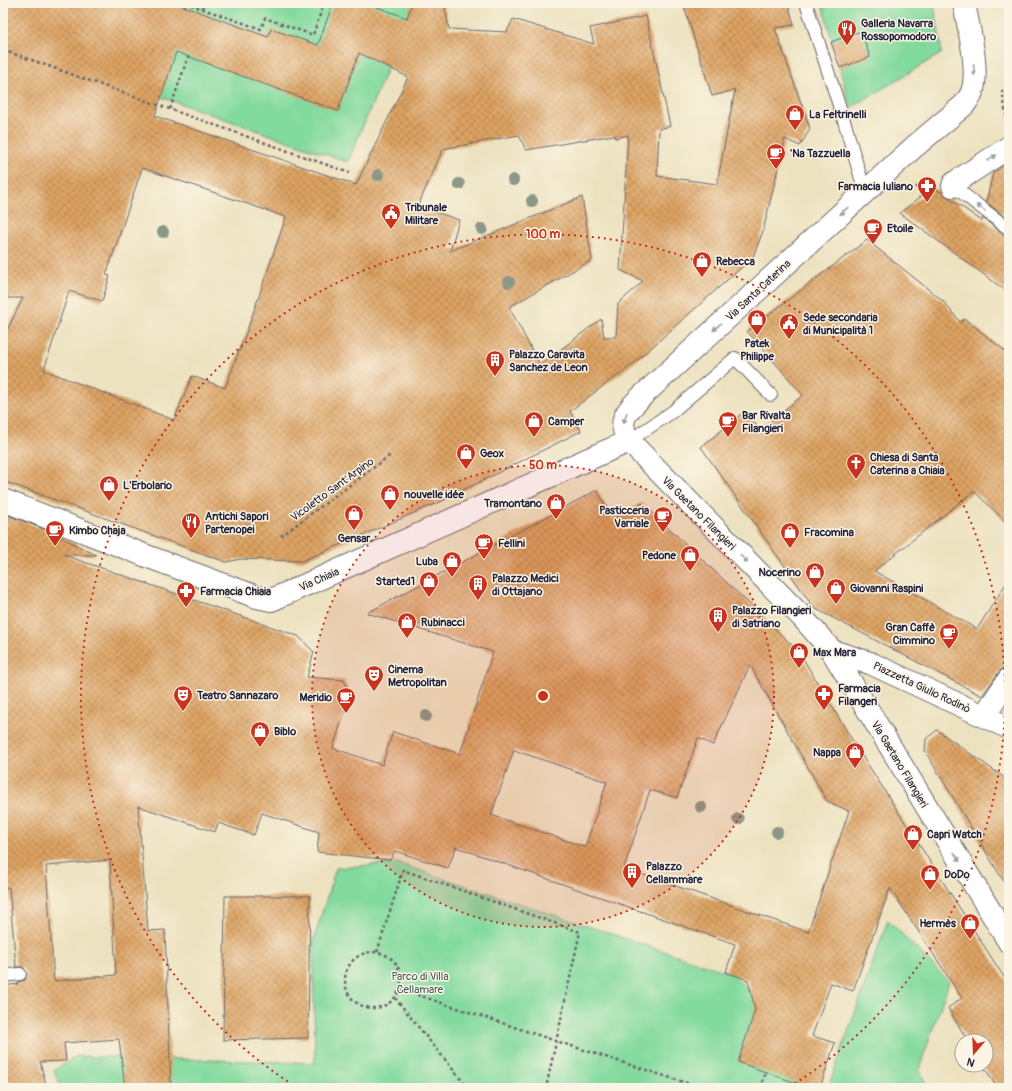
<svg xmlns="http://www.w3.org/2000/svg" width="1012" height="1091" font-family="Pangolin,sans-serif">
	<defs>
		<pattern id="building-cross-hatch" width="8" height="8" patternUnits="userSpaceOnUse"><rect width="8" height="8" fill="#dda362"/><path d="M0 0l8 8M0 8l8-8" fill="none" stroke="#b38452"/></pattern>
	</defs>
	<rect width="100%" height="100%" fill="#fcf5e5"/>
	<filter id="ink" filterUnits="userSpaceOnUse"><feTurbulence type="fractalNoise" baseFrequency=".025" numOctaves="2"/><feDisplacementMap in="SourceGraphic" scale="8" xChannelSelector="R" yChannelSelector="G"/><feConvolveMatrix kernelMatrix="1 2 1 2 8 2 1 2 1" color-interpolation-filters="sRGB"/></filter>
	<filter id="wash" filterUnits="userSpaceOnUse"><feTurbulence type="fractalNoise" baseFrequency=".012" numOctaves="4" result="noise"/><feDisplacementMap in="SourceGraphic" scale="16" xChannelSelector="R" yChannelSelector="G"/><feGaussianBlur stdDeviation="0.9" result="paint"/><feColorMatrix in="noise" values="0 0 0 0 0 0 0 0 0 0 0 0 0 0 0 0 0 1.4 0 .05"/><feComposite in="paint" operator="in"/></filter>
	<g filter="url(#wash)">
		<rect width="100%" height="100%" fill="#ede2c0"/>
		<g fill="#83da9e" stroke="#527e6c">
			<path d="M 112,3 L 412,3 L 404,28 L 348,162 L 161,97 Z"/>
			<path d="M 822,3 L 934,3 L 942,53 L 850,108 C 842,73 831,39 822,3 Z"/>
			<path d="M 397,863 L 733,974 L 762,1004 L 744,1057 L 805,1088 L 62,1088 L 54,1071 L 77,1056 L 315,1063 L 313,942 L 336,868 Z"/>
			<path d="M 888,920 L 949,982 L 919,1069 L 928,1088 L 828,1088 Z"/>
		</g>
		<g id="blocks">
			<g fill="url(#building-cross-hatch)" fill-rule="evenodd">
				<path d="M 3,3 L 175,3 L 268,37 L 271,29 L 318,45 L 333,3 L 366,3 L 407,18 L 412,3 L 444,3 L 449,29 L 507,32 L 513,19 L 594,44 L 590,28 L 646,16 L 670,126 L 659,129 L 657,176 L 717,184 L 735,90 L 712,96 L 683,3 L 788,3 L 794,25 L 775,28 L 810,129 L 800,146 L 785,139 L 763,231 L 753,257 L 634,363 L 570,411 L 581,431 L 442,501 L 302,561 L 241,559 L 226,562 L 3,481 L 3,338 L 23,298 L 3,298 ZM 176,52 L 338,111 L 359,53 L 408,77 L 356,185 L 155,116 ZM 519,135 L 526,150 L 614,135 L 615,138 L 628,135 L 620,270 L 643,281 L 618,304 L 616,337 L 604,337 L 601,319 L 540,365 L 509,307 L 592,260 L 582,197 L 450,251 L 459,220 L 418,206 L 443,149 ZM 142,168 L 286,217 L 249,325 L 225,388 L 192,376 L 174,420 L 44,370 L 69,291 L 102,301 L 110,276 L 106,275 Z"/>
				<path d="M 861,31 L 870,57 L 840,68 L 831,42 Z"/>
				<path d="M 1009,162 L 1009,220 L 986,202 L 993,173 Z"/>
				<path d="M 933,187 L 982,221 L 983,218 L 1004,235 L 1009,236 L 1009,293 L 900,213 Z"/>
				<path d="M 867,240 L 943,301 L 960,322 L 965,319 L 1009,354 L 1009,525 L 974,491 L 874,571 L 977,629 L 1009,579 L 1009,667 L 1003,668 L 999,672 L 982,696 L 814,608 L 701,447 L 745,411 L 760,430 L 803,395 L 747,331 Z"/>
				<path d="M 597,490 L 613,519 L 642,503 L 760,614 L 799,652 L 851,738 L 1009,985 L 1009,1088 L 997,1088 L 983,1065 L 986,1065 L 986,1041 L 968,1041 L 948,1008 L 962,998 L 890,888 L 853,991 L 831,983 L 812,1036 L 835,1043 L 820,1088 L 810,1088 L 738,1062 L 755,1010 L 748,980 L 726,972 L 735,944 L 456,847 L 448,868 L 395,851 L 390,860 L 317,852 L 319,832 L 262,813 L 254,835 L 218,823 L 215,832 L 138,806 L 148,931 L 165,930 L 171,1088 L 125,1088 L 119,1039 L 64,1043 L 66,1061 L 40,1062 L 47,1088 L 3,1088 L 3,986 L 18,984 L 18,982 L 25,980 L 27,974 L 23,967 L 16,967 L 9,887 L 3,888 L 3,513 L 53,533 L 96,555 L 64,555 L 298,636 L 314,652 L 307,677 L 344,680 L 350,694 L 333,748 L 382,765 L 393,732 L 460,754 L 493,652 L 367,613 ZM 750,665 L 827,801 L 849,811 L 808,932 L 624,868 L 650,790 L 677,798 L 698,738 L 713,745 ZM 514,750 L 607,782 L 585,847 L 491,815 ZM 110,860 L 116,975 L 54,981 L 46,866 Z"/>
				<path d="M 937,730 L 1009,781 L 1009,890 L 925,751 L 926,739 Z"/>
				<path d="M 225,896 L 310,896 L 308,1038 L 223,1040 Z"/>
			</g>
		</g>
	</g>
	<g filter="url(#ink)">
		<use href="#blocks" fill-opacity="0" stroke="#69656a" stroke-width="1"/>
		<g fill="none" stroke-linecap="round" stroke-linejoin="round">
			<defs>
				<g id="lane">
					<path d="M 806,3 L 845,124 L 865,192"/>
					<path d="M 953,186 L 1009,229"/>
					<path d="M 629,441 L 672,412 L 735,358 L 771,395"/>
					<path d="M 3,976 L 20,974"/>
				</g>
				<g id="street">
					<path d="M 964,3 C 968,26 980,70 972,92 C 970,97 967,101 964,105 L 914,147 L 642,396 C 627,411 616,420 629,441 L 802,617 L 832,651 L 1009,942"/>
					<path d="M 953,186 L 954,183 L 1009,147"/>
					<path d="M 3,500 L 149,557 L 257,597 L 271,600 L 276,598 L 629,441"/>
					<path d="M 832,651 L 870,663 L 1009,728"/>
					<path d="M 984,716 L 1009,679"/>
				</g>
			</defs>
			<use href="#lane" stroke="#69656a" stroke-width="14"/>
			<use href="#street" stroke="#69656a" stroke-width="24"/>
			<g stroke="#69656a" stroke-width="2.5" stroke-dasharray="3 3" stroke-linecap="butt">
				<path d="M 185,3 L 261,29 L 265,18 L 313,35 L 324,3"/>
				<path d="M 202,9 L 204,3"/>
				<path d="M 3,50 L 350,173"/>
				<path d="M 1002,90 L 1007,121"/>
				<path d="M 170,109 L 188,57"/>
				<path d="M 916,188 L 926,180"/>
				<path d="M 281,536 L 392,454"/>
				<circle cx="373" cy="980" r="28"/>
				<path d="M 377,952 L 403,870 L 580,932 L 546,1088"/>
				<path d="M 400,989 L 556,1041 L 702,1088"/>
				<path d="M 395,998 L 468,1088"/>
				<path d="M 760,1088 L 766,1072"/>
			</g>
			<use href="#lane" stroke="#fff" stroke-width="12"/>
			<use href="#street" stroke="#fff" stroke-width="22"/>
		</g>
		<g fill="#8d9787">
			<circle cx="378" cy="175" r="6"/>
			<circle cx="513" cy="180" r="6"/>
			<circle cx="459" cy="184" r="6"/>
			<circle cx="532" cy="201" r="6"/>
			<circle cx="482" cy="229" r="6"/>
			<circle cx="163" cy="232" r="6"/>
			<circle cx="509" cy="282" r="6"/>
			<circle cx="426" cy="716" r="6"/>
			<circle cx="701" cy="807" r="6"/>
			<circle cx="738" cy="819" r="6"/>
			<circle cx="777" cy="832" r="6"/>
		</g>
		<defs><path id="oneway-solid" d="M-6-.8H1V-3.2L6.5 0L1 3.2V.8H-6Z"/></defs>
		<g fill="#9c9ca7">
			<use href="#oneway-solid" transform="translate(974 70) rotate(86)"/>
			<use href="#oneway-solid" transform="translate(992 158) rotate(-34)"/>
			<use href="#oneway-solid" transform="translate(981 208) rotate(-143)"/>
			<use href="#oneway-solid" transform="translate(844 211) rotate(137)"/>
			<use href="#oneway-solid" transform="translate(717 327) rotate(137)"/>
			<use href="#oneway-solid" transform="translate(625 418) rotate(109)"/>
			<use href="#oneway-solid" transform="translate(744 559) rotate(45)"/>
			<use href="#oneway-solid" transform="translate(957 857) rotate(59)"/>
		</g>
	</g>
	<circle cx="543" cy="696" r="231" fill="#c8321e" fill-opacity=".12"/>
	<g fill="none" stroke="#c8321e" stroke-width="2" stroke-dasharray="2 4">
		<circle cx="543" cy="696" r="231"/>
		<path d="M298 1088A462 462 0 1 1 788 1088"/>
	</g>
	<defs>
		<symbol id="restaurant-pin" viewBox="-11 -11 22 30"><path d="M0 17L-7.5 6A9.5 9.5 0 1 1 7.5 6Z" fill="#c8321e" stroke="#fcf5e5"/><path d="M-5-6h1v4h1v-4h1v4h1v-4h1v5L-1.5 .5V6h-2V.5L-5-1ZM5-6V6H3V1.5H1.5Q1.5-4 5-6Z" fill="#fff"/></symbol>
		<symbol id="shop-pin" viewBox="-11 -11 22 30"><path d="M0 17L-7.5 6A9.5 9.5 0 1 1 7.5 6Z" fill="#c8321e" stroke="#fcf5e5"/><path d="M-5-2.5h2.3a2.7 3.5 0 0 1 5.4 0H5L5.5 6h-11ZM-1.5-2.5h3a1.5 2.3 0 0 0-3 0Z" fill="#fff"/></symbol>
		<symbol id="cafe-pin" viewBox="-11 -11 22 30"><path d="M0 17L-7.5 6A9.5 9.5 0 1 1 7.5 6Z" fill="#c8321e" stroke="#fcf5e5"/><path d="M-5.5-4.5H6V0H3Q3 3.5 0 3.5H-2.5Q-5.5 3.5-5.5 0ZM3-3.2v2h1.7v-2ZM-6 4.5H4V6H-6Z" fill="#fff"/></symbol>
		<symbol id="pharmacy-pin" viewBox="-11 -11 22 30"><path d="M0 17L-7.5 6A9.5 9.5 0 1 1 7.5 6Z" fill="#c8321e" stroke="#fcf5e5"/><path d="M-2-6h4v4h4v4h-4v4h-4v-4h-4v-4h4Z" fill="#fff"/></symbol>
		<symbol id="civic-pin" viewBox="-11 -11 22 30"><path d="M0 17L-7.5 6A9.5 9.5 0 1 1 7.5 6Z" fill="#c8321e" stroke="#fcf5e5"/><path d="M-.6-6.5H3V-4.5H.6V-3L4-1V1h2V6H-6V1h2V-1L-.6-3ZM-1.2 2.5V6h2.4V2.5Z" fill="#fff"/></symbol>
		<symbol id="building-pin" viewBox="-11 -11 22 30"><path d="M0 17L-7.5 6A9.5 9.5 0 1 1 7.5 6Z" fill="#c8321e" stroke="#fcf5e5"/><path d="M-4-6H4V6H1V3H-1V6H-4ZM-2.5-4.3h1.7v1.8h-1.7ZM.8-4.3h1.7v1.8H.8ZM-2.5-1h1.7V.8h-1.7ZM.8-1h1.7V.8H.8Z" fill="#fff"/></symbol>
		<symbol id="church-pin" viewBox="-11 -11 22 30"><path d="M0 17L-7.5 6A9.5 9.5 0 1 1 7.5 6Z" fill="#c8321e" stroke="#fcf5e5"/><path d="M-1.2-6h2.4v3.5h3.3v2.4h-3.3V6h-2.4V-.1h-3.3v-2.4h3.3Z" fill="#fff"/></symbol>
		<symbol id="theatre-pin" viewBox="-11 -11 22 30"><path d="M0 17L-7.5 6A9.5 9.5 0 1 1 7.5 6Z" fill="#c8321e" stroke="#fcf5e5"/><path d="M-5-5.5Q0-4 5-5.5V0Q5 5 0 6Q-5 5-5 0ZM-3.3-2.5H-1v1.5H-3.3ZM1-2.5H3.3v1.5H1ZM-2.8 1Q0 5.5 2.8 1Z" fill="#fff"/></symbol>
	</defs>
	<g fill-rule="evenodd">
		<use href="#restaurant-pin" x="836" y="18" width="22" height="30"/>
		<use href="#shop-pin" x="784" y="103" width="22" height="30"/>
		<use href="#cafe-pin" x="765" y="142" width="22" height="30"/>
		<use href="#pharmacy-pin" x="916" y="175" width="22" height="30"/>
		<use href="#civic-pin" x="380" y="202" width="22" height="30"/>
		<use href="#cafe-pin" x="862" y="217" width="22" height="30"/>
		<use href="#shop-pin" x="691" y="250" width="22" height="30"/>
		<use href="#shop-pin" x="746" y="308" width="22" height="30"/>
		<use href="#civic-pin" x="778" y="312" width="22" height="30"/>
		<use href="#building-pin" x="484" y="349" width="22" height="30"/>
		<use href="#shop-pin" x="523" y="410" width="22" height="30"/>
		<use href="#cafe-pin" x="717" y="410" width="22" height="30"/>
		<use href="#shop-pin" x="455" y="442" width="22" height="30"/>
		<use href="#church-pin" x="845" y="452" width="22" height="30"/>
		<use href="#shop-pin" x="98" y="474" width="22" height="30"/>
		<use href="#shop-pin" x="379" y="483" width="22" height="30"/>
		<use href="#shop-pin" x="545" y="492" width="22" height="30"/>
		<use href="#shop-pin" x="343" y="503" width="22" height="30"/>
		<use href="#cafe-pin" x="652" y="505" width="22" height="30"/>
		<use href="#restaurant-pin" x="180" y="511" width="22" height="30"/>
		<use href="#cafe-pin" x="44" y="519" width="22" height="30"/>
		<use href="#shop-pin" x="779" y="521" width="22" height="30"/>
		<use href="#cafe-pin" x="473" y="532" width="22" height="30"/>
		<use href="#shop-pin" x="679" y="544" width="22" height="30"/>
		<use href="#shop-pin" x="441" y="550" width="22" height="30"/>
		<use href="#shop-pin" x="804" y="561" width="22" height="30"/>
		<use href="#shop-pin" x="418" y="570" width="22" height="30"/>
		<use href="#building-pin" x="467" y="573" width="22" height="30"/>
		<use href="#shop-pin" x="825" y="577" width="22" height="30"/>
		<use href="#pharmacy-pin" x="175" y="580" width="22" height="30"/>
		<use href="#building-pin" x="707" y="605" width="22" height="30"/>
		<use href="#shop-pin" x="396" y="611" width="22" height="30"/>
		<use href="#cafe-pin" x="938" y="622" width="22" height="30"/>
		<use href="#shop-pin" x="788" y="641" width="22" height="30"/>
		<use href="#theatre-pin" x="363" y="664" width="22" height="30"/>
		<use href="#pharmacy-pin" x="813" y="683" width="22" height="30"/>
		<use href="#theatre-pin" x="172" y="684" width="22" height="30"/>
		<use href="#cafe-pin" x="335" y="686" width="22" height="30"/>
		<use href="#shop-pin" x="249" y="720" width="22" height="30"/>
		<use href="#shop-pin" x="844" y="741" width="22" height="30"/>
		<use href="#shop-pin" x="902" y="823" width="22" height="30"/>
		<use href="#building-pin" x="621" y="861" width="22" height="30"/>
		<use href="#shop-pin" x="919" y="863" width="22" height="30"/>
		<use href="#shop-pin" x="959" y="912" width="22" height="30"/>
	</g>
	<g text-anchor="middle" stroke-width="3" stroke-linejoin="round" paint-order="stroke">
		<g font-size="11" font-weight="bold" fill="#22223b" stroke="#fcf5e5" text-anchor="start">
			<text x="861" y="27">Galleria Navarra<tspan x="861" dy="13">Rossopomodoro</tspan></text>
			<text x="809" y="118">La Feltrinelli</text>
			<text x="790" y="157">'Na Tazzuella</text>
			<text x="913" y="190" text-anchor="end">Farmacia Iuliano</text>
			<text x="405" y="211">Tribunale<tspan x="405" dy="13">Militare</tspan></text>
			<text x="887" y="232">Etoile</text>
			<text x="716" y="265">Rebecca</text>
			<text x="803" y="321">Sede secondaria<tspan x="803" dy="13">di Municipalità 1</tspan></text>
			<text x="757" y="347" text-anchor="middle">Patek<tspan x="757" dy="13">Philippe</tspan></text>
			<text x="509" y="358">Palazzo Caravita<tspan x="509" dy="13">Sanchez de Leon</tspan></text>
			<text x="742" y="419">Bar Rivalta<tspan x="742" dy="13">Filangieri</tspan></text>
			<text x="548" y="425">Camper</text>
			<text x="480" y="457">Geox</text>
			<text x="870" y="461">Chiesa di Santa<tspan x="870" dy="13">Caterina a Chiaia</tspan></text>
			<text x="123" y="489">L'Erbolario</text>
			<text x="404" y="498">nouvelle idée</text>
			<text x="542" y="507" text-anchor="end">Tramontano</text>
			<text x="649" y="514" text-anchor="end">Pasticceria<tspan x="649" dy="13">Varriale</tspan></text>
			<text x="205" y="520">Antichi Sapori<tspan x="205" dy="13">Partenopei</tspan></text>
			<text x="69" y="534">Kimbo Chaja</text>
			<text x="804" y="536">Fracomina</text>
			<text x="354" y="542" text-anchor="middle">Gensar</text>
			<text x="498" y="547">Fellini</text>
			<text x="676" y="559" text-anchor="end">Pedone</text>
			<text x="438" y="565" text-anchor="end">Luba</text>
			<text x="801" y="576" text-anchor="end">Nocerino</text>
			<text x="492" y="582">Palazzo Medici<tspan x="492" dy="13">di Ottajano</tspan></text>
			<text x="415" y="585" text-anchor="end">Started1</text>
			<text x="850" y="592">Giovanni Raspini</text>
			<text x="200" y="595">Farmacia Chiaia</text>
			<text x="732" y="614">Palazzo Filangieri<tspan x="732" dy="13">di Satriano</tspan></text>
			<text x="421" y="626">Rubinacci</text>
			<text x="935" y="631" text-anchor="end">Gran Caffè<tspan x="935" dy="13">Cimmino</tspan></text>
			<text x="813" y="656">Max Mara</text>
			<text x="388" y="673">Cinema<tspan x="388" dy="13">Metropolitan</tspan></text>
			<text x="838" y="692">Farmacia<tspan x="838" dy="13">Filangeri</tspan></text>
			<text x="197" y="699">Teatro Sannazaro</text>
			<text x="332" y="701" text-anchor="end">Meridio</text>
			<text x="274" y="735">Biblo</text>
			<text x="841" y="756" text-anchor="end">Nappa</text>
			<text x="927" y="838">Capri Watch</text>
			<text x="646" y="870">Palazzo<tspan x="646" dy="13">Cellammare</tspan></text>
			<text x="944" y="878">DoDo</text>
			<text x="956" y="927" text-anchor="end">Hermès</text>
		</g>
		<g font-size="11" fill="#22223b" stroke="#fcf5e5">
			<text transform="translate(758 290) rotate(-43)" y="4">Via Santa Caterina</text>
			<text transform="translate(332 489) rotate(-36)" y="4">Vicoletto Sant'Arpino</text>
			<text transform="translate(699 513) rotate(45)" y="4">Via Gaetano Filangieri</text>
			<text transform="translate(319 579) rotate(-24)" y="4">Via Chiaia</text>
			<text transform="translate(922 687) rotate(25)" y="4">Piazzetta Giulio Rodinò</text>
			<text transform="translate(900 764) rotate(59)" y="4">Via Gaetano Filangieri</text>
		</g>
		<g font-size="11" fill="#3f5959" stroke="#fcf5e5">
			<text x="420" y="980">Parco di Villa<tspan x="420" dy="13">Cellamare</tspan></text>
		</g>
	</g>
	<circle cx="543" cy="696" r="6" fill="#c8321e" stroke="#fcf5e5" stroke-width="2"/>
	<g font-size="12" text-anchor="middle" font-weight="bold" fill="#c8321e" stroke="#fcf5e5" stroke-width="3" stroke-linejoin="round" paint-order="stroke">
		<text x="543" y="238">100 m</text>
		<text x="543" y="469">50 m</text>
	</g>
	<rect width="1012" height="1091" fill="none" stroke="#fcf5e5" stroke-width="16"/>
	<g transform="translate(974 1053) rotate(199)"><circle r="19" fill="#fcf5e5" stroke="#a5a1a1"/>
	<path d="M0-3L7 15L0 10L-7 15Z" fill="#c8321e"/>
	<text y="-6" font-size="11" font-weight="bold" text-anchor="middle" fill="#22223b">N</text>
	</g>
</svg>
